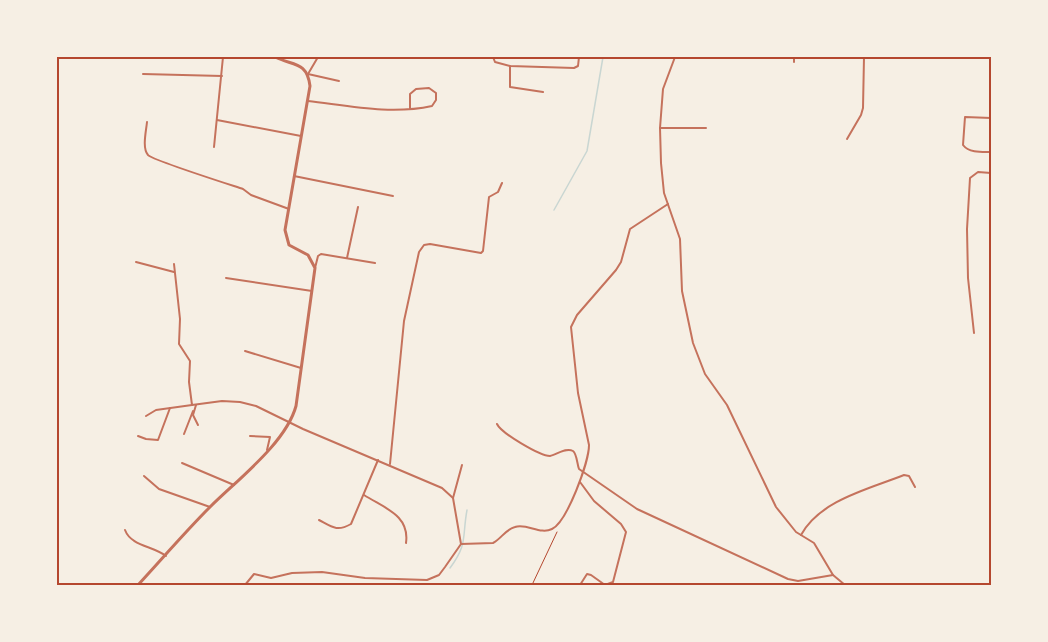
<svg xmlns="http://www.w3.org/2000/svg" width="1048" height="642" font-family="Merriweather,serif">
	<rect width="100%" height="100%" fill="#f6efe4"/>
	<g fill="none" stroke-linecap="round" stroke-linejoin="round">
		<g stroke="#c9d6d2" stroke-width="1.5">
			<path d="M 554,210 L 587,151 L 603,57"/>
			<path d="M 450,568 C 468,544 462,537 467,510"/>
		</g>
		<path stroke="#b5482f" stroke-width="1" d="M 532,585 L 557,532"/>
		<g stroke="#c5725c" stroke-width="2">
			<path d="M 318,57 L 308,74 L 339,81"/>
			<path d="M 493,57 L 495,62 L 510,66 L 574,68 L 578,66 L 579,57"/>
			<path d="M 675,57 L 663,89 L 660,128 L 661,163 L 664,193 L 680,239 L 682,291 L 693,343 L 705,374 L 727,405 L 776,507 L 796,532 L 814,543 L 833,575 L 845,585"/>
			<path d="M 794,62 L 794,57"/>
			<path d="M 510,66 L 510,87 L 543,92"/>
			<path d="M 143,74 L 222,76"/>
			<path d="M 308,101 C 350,106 391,115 432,106 L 436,100 L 436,93 L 429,88 L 416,89 L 410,94 L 410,109"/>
			<path d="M 991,118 L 965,117 L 963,145 C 969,153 982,152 991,152"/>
			<path d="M 217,120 L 301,136"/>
			<path d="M 147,122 C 146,132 142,148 148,155 C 152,160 231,185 243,189 L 251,195 L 289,209"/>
			<path d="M 660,128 L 706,128"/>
			<path d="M 847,139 L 861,115 L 863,108 L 864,57"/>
			<path d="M 214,147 L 223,57"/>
			<path d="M 294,176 L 393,196"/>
			<path d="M 347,258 L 358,207"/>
			<path d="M 136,262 L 174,272"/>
			<path d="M 174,264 L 180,319 L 179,344 L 190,361 L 189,382 L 192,405 L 222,401 L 240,402 L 256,406 L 303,429 L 442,488 L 453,498 L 461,544"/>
			<path d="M 315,268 L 318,256 L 321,254 L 375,263"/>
			<path d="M 226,278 L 312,291"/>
			<path d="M 974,333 L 968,278 L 967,229 L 970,178 L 978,172 L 991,173"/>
			<path d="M 245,351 L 301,368"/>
			<path d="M 196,405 L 193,415 L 198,425"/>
			<path d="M 146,416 L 156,410 L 192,405"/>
			<path d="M 497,424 C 501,433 540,456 550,456 C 556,455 566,447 573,451 C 577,454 577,464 579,469 L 637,509 L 788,579 L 798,581 L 833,575"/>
			<path d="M 184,434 L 193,411"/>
			<path d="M 138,436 L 146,439 L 158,440 L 170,408"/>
			<path d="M 250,436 L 270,437 L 267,450"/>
			<path d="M 182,463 L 234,485"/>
			<path d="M 390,464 L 404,321 L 419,252 L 424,245 L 430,244 L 481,253 L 483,251 L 489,197 L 498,192 L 502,183"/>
			<path d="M 144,476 L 159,489 L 210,507"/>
			<path d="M 580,482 L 594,501 L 621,524 L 626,532 L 613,582 L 605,585 L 591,575 L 587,574 L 580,585"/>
			<path d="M 364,495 C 384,508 410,515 406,543"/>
			<path d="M 453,498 L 462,465"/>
			<path d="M 319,520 C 332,527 337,532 351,524 L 378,460"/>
			<path d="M 125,530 C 131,546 153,546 166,556"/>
			<path d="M 801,535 C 820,500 869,489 904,475 L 909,476 L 915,487"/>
			<path d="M 461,544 L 493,543 C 501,539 506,529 515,527 C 527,523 540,535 552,529 C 567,522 589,462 589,445 L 578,393 L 571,327 L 577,315 L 616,270 L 621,262 L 630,229 L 668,204"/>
			<path d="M 245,585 L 254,574 L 271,578 L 292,573 L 322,572 L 365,578 L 427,580 L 439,575 L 445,567 L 461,544"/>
		</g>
		<path stroke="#c5725c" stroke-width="3" d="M 138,585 C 162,559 185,532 210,507 C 237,480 286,443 296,406 L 315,268 L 308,255 L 289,245 L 285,230 L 310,86 C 307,61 293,66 275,57"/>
	</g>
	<rect width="1048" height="642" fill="none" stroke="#f6efe4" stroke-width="117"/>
	<rect x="58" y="58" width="932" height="526" fill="none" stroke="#b5482f" stroke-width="2"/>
</svg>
